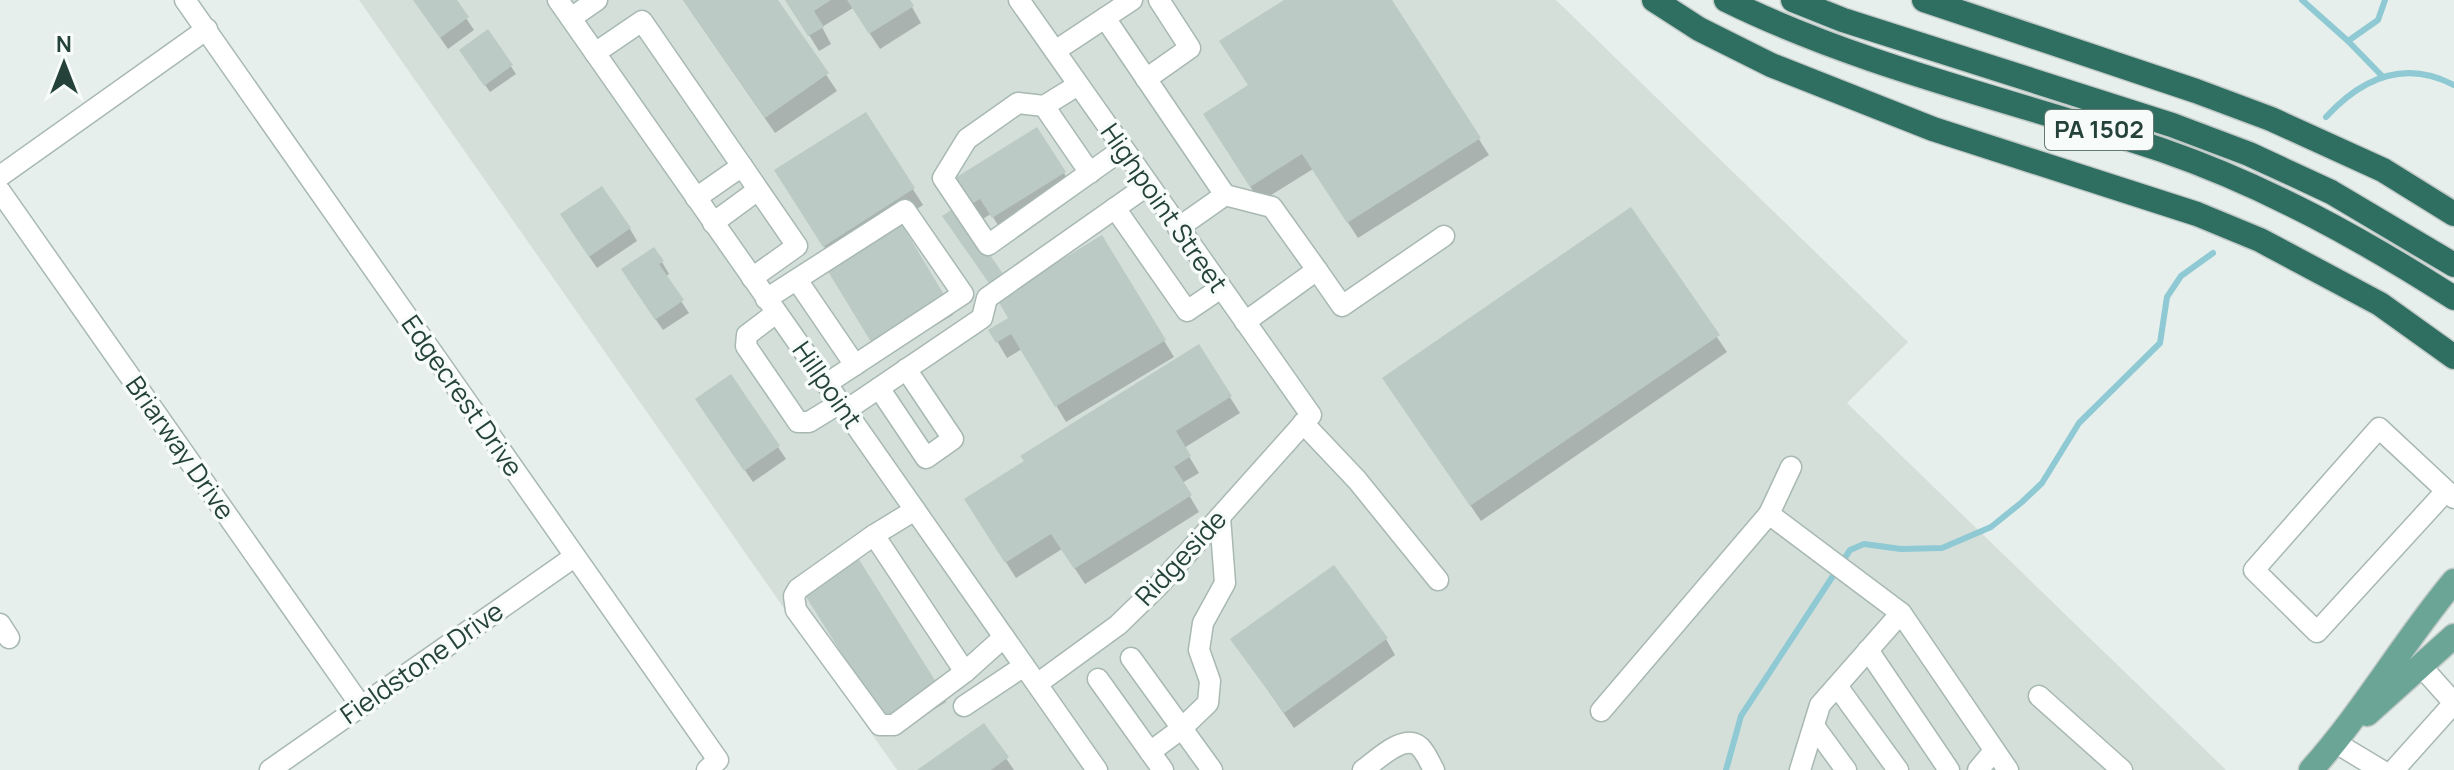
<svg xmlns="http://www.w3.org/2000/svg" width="2454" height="770" font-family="Manrope,sans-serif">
	<rect width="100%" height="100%" fill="#e6efeb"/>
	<path fill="#d4dfda" d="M 359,0 L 1556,0 L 1908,342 L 1847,403 L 2226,770 L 897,770 Z"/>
	<g fill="#0003">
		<path d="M 414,0 L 454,0 L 474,30 L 448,49 Z"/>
		<path d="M 683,0 L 776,0 L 837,91 L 775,133 Z"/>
		<path d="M 787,0 L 908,0 L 921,23 L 880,49 L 853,8 L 822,27 L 831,44 L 819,51 Z"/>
		<path d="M 1288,0 L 1390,0 L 1489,155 L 1358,238 L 1313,169 L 1260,202 L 1215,131 L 1250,86 Z"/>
		<path d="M 488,32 L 516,74 L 490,92 L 466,58 Z"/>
		<path d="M 865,114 L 923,205 L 856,248 L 900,226 L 953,315 L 882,357 L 829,269 L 836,265 L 786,187 Z"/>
		<path d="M 1064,173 L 1073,189 L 1003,233 L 991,214 L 979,221 L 964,197 Z"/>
		<path d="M 1631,210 L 1727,352 L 1481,521 L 1384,379 Z"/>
		<path d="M 569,227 L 630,229 L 637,241 L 597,268 Z"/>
		<path d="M 1101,238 L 1174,357 L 1066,422 L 1022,349 L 1007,358 L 991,331 L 1011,319 Z"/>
		<path d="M 662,262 L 669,274 L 665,277 L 689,313 L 663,330 L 630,282 Z"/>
		<path d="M 1198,347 L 1240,413 L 1184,448 L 1199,473 L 1182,483 L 1199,512 L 1085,584 L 1062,549 L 1016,578 L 976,515 Z"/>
		<path d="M 731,377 L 786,459 L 753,482 L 705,412 Z"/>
		<path d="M 815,609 L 937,686 L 946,702 L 894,734 Z"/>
		<path d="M 1386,639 L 1395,655 L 1294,728 L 1233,640 Z"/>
		<path d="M 984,726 L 1014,770 L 920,770 Z"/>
	</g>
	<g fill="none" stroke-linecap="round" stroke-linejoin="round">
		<g stroke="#8ec9d4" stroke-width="6">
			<path d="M 2302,0 L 2348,41 L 2383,77"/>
			<path d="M 2348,41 L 2378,20 L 2385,0"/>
			<path d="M 2326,117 C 2361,79 2404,59 2454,85"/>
			<path d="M 1726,770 L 1741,716 L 1850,550 L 1864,544 L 1901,549 L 1942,548 L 1991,527 L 2022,502 L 2042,483 L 2079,423 L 2160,343 L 2167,297 L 2181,276 L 2213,253"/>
		</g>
	</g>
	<g fill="#bbcac4">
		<path d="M 413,0 L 457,0 L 469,17 L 440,38 Z"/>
		<path d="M 683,0 L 778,0 L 829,73 L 765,118 Z"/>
		<path d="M 785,0 L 831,0 L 814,11 L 824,27 L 808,36 Z"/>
		<path d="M 847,0 L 910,0 L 914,6 L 869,34 Z"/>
		<path d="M 1284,0 L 1392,0 L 1481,138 L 1347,223 L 1302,154 L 1250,187 L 1203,114 L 1248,85 L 1219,41 Z"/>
		<path d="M 488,29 L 513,65 L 484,86 L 459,50 Z"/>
		<path d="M 866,112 L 915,188 L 823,247 L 774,170 Z"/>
		<path d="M 1037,127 L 1066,172 L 992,218 L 980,199 L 968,206 L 952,180 Z"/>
		<path d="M 602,186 L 631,228 L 589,257 L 560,214 Z"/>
		<path d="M 957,206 L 1005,277 L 991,286 L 942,216 Z"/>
		<path d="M 1631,207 L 1720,335 L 1470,506 L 1382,378 Z"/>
		<path d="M 901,223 L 946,298 L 871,342 L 826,268 Z"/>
		<path d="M 1102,235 L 1166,340 L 1055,407 L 1011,334 L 996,343 L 988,330 L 1008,318 L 997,299 Z"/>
		<path d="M 654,247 L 664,261 L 659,264 L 684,300 L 655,320 L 621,269 Z"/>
		<path d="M 1199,344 L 1232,396 L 1176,431 L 1191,456 L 1174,467 L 1192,495 L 1074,569 L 1051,534 L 1005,563 L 964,499 L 1024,461 L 1020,456 Z"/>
		<path d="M 731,374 L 780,446 L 744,471 L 695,399 Z"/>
		<path d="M 858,558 L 938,685 L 883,719 L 803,592 Z"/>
		<path d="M 1334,565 L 1388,638 L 1284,713 L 1230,639 Z"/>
		<path d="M 984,723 L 1009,757 L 991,770 L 917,770 Z"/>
	</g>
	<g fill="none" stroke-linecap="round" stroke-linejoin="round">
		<defs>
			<g id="minor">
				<path d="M 185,0 L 718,760 L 707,770"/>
				<path d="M 558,0 L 1097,770"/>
				<path d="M 1019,0 L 1311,415 L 1158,586 L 1118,625 L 1037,684"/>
				<path d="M 571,18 L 597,0"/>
				<path d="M 1105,18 L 1225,195"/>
				<path d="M 1055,51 L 1132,0"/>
				<path d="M 595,53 L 642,21 L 742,166"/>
				<path d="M 1146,79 L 1190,48 L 1159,0"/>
				<path d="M 1078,85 L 1044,106 L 1018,103 L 967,139 L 943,178 L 988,245 L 1123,149"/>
				<path d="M 1044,106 L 1090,173"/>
				<path d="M 0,176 L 207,29"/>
				<path d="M 0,191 L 361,706"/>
				<path d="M 696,198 L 742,166 L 797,246 L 752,278"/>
				<path d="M 1115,208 L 1187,311 L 1221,288"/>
				<path d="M 713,223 L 758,190"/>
				<path d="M 1178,228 L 1225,195 L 1272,207 L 1317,270 L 1245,322"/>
				<path d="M 1317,270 L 1342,306 L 1444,236"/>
				<path d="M 797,280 L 855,365"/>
				<path d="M 766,299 L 905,210 L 963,294 L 826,384"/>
				<path d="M 776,313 L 747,335 L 746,346 L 798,422 L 809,422 L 840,403"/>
				<path d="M 879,388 L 926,458 L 953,439 L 906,369"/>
				<path d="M 845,411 L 982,318 L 987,298 L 1148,185"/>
				<path d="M 1303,423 L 1357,480 L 1438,580"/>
				<path d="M 1791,467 L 1769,514 L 1901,613"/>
				<path d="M 2446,491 L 2317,632 L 2254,570 L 2379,428 L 2454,498"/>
				<path d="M 915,510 L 874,535 L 965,672 L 1004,637"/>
				<path d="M 874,535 L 798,589 L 794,596 L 796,610 L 880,725 L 894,725 L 965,672"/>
				<path d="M 0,624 L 9,638"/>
				<path d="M 1868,650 L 1949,770"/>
				<path d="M 1131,658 L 1212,770"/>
				<path d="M 1098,679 L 1163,770"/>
				<path d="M 1837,686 L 1898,770"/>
				<path d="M 2039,696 L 2122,770"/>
				<path d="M 964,706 L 1024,666"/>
				<path d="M 1601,711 L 1769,514"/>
				<path d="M 1814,726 L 1846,770"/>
				<path d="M 2336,743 L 2381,770"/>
				<path d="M 1150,752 L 1181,729 L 1208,703 L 1210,681 L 1199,650 L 1203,623 L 1225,583 L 1220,517"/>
				<path d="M 270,770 L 574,557"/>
				<path d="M 1363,770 C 1376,761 1404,732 1420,747 C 1426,753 1430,763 1434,770"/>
				<path d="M 1800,770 L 1820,705 L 1901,613 L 2008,770"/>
				<path d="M 1978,770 L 1994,751"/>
				<path d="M 2394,770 L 2454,703 L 2421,666"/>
			</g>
			<g id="major">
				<path d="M 2367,714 L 2454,636"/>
				<path d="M 2311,770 C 2364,711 2403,642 2454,581"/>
			</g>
			<g id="highway">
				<path d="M 1654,0 L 1699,29 L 1771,65 L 1933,129 L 2197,214 L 2260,240 L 2380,304 L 2454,357"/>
				<path d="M 1726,0 C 1864,68 2017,101 2162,150 C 2266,186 2362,239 2454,298"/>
				<path d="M 1793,0 L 1843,20 L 2172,125 L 2249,154 L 2331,192 L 2454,265"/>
				<path d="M 1924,0 L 2196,91 L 2271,119 L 2383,170 L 2454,214"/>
			</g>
		</defs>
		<use href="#minor" stroke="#a8b8b2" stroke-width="23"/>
		<use href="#major" stroke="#c2cac8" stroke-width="27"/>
		<use href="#highway" stroke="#c2cac8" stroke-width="27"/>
		<use href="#minor" stroke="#fff" stroke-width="20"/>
		<use href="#major" stroke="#6aa596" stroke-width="24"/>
		<use href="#highway" stroke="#2f6f62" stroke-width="24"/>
	</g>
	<g text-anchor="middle" stroke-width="7" stroke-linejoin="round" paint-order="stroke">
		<rect fill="#f7fbf9" stroke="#637a73" stroke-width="2" x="2045" y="110" width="108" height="40" rx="6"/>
		<g font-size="24" font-weight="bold" fill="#24423a">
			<text x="2099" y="138">PA 1502</text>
		</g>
		<g font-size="26" fill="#24423a" stroke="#f7fbf9">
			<text transform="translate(1164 208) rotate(55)" y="9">Highpoint Street</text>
			<text transform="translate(827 385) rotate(55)" y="9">Hillpoint</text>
			<text transform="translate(462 396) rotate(55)" y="9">Edgecrest Drive</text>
			<text transform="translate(180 448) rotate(55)" y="9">Briarway Drive</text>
			<text transform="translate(1181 558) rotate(-47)" y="9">Ridgeside</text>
			<text transform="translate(422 663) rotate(-35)" y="9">Fieldstone Drive</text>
		</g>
	</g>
	<g transform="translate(64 64)" stroke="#f7fbf9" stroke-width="6" paint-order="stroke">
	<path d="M0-6L14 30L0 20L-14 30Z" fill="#24423a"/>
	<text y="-12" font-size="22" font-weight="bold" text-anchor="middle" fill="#24423a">N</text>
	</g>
</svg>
